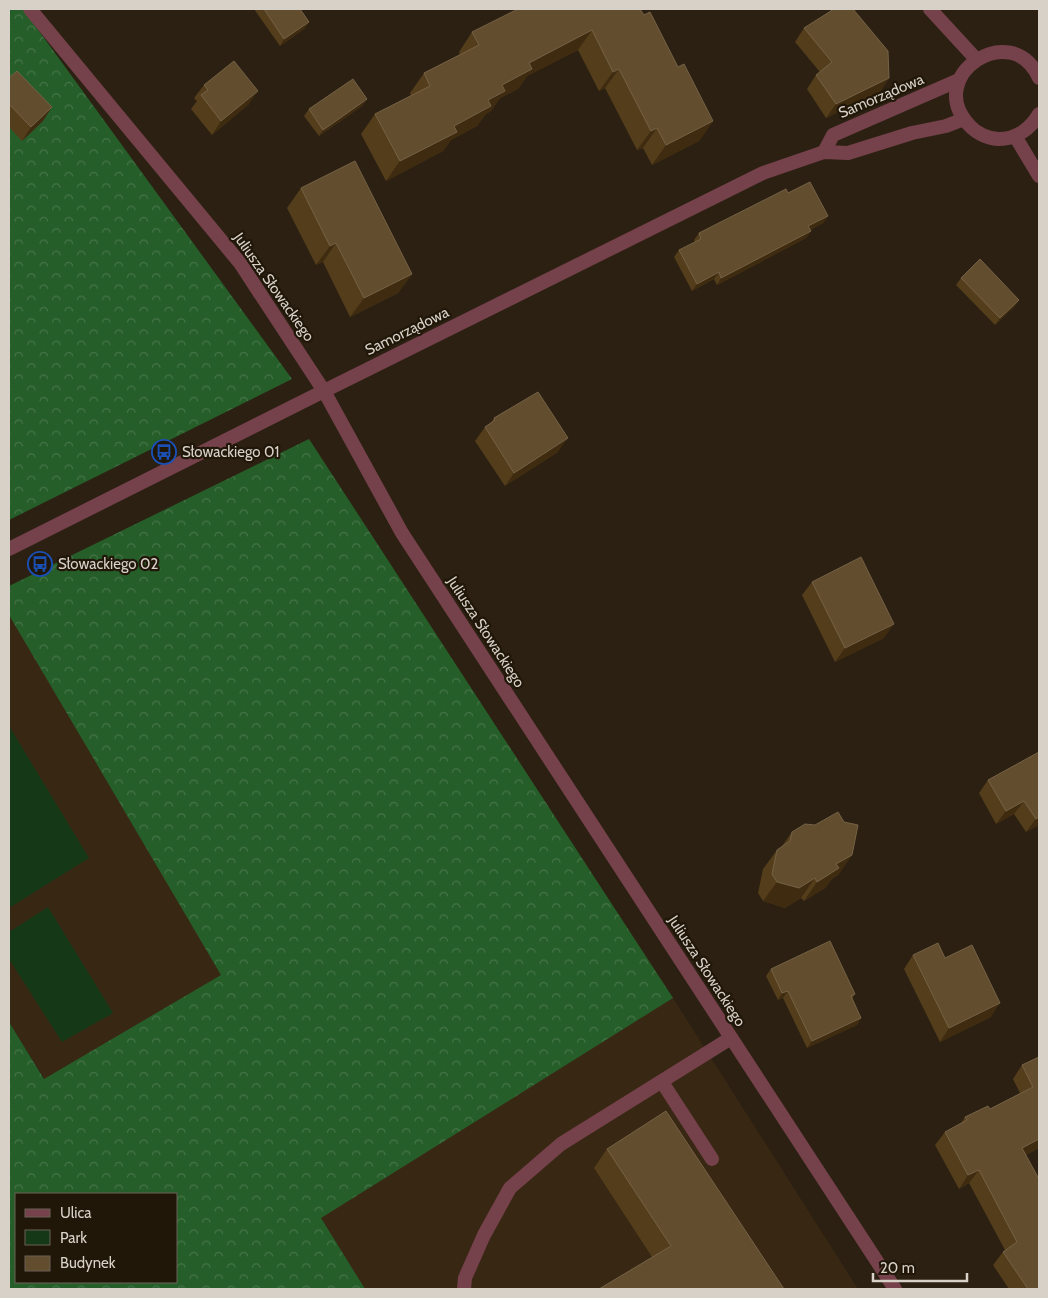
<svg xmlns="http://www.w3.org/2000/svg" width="1048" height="1298" font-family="Cabin,sans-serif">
	<defs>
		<pattern id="forest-crowns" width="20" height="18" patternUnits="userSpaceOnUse" patternTransform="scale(1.25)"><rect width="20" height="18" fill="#265e2a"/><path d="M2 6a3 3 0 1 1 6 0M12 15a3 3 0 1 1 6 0" fill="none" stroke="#457447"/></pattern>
	</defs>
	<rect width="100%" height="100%" fill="#2b2012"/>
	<path fill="#372713" d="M 309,439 L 673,998 L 858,1289 L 175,1289 L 176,1282 L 176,1194 L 116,1194 L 9,1022 L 9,586 Z"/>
	<g fill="url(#forest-crowns)" fill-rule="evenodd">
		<path d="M 9,9 L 23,9 L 292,379 L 9,520 Z"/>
		<path d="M 309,439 L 673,998 L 321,1218 L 365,1289 L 9,1289 L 9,1022 L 44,1079 L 221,975 L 9,615 L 9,586 ZM 16,1194 L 176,1194 L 176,1282 L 16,1282 Z"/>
	</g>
	<g fill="#153817">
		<path d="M 9,726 L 89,858 L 9,908 Z"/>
		<path d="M 48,907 L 113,1013 L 62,1042 L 9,959 L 9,932 Z"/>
	</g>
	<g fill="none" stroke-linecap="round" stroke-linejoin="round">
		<g stroke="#75414a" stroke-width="14">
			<path d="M 662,1082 L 712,1159"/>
			<path d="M 464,1289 L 465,1278 L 484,1235 L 510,1188 L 561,1144 L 731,1038"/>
		</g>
		<g stroke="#75414a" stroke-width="14">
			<path d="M 30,9 L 240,263 L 324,391"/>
			<path d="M 930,9 L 976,59"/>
			<path d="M 1015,136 L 1039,176"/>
		</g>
		<g stroke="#75414a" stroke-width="14">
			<path d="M 1039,78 C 1012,17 923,76 969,125 C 976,133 988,139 999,139 C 1017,139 1031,128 1039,114"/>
			<path d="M 824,152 L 833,135 L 959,80"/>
			<path d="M 324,391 L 402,533 L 895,1289"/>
			<path d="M 9,549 L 324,391 L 763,173 L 824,152 L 848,153 L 912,133 L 946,126 L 964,119"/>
		</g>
	</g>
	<g fill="#543d1b">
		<path d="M 254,9 L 300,9 L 309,22 L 304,29 L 280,46 Z"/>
		<path d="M 644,15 L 713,121 L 699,141 L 652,165 L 643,148 L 637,150 L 605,88 L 599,91 L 578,50 L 527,76 L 518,89 L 500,98 L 491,111 L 486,114 L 477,126 L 451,140 L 443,151 L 386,181 L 361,134 L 375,114 L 411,96 L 410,93 L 424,73 L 460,55 L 459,52 L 472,32 Z"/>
		<path d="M 804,28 L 889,78 L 880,92 L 826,118 L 807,89 L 816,75 L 820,72 L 795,42 Z"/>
		<path d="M 9,78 L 43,121 L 22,141 L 9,127 Z"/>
		<path d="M 204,85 L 249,104 L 212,135 L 191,109 L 197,101 L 194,98 Z"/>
		<path d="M 367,99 L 362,106 L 319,136 L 304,116 L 309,109 Z"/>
		<path d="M 301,188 L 412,274 L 398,293 L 350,317 L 323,262 L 316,265 L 287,208 Z"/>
		<path d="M 788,193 L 828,216 L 823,223 L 810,230 L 811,231 L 806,238 L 717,285 L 714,279 L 692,291 L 674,257 L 679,250 L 695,242 L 694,240 L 699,233 Z"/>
		<path d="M 961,278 L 1019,300 L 1014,307 L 995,325 L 956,285 Z"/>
		<path d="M 494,418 L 558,452 L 505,486 L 475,441 L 485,427 L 491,423 Z"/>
		<path d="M 812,582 L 884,638 L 835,662 L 802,595 Z"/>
		<path d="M 1039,752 L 1039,825 L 1026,832 L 1014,814 L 996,824 L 979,793 L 988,780 Z"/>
		<path d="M 792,832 L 852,855 L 838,875 L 832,879 L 825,888 L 804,901 L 801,898 L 785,908 L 763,901 L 758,893 L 763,869 L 777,850 L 782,846 Z"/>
		<path d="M 913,955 L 945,958 L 991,1017 L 940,1042 L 904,969 Z"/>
		<path d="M 771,969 L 855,994 L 852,999 L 861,1018 L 857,1025 L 807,1048 L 783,998 L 778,1000 L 766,976 Z"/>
		<path d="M 1039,1057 L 1039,1148 L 1026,1155 L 1039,1289 L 1009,1289 L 993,1265 L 1003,1252 L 1005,1250 L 969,1183 L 959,1189 L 935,1145 L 945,1132 L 961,1123 L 965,1117 L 990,1109 L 1020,1093 L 1013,1079 L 1022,1065 Z"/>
		<path d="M 607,1149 L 784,1289 L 652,1257 L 594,1168 Z"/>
	</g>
	<g fill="#3e2b10">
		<path d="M 309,22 L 304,29 L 280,46 L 284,39 Z"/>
		<path d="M 592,30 L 578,50 L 527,76 L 518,89 L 500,98 L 491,111 L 486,114 L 477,126 L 451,140 L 443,151 L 386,181 L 400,161 L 454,126 L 488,100 L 502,85 L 529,63 Z"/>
		<path d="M 619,69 L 605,88 L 599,91 L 613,72 Z"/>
		<path d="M 889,78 L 880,92 L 826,118 L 836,104 Z"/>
		<path d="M 258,91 L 249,104 L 212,135 L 221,121 Z"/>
		<path d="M 367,99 L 362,106 L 319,136 L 323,130 Z"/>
		<path d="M 52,107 L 43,121 L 22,141 L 31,127 Z"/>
		<path d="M 713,121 L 699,141 L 652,165 L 666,145 Z"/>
		<path d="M 657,128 L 643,148 L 637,150 L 651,131 Z"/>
		<path d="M 828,216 L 823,223 L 803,233 L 808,226 Z"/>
		<path d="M 811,231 L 806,238 L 717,285 L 721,278 Z"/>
		<path d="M 336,243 L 323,262 L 316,265 L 330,246 Z"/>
		<path d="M 719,272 L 714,279 L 692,291 L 697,284 Z"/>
		<path d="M 412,274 L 398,293 L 350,317 L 364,298 Z"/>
		<path d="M 1019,300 L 1014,307 L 995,325 L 1000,318 Z"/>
		<path d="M 568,438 L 558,452 L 505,486 L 514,473 Z"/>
		<path d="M 894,624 L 884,638 L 835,662 L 845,648 Z"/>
		<path d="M 1024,801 L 1014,814 L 996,824 L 1006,811 Z"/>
		<path d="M 1039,817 L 1039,825 L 1026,832 L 1036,819 Z"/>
		<path d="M 852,855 L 838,875 L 832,879 L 825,888 L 804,901 L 817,882 L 836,864 Z"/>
		<path d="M 815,878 L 801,898 L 785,908 L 763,901 L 777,882 Z"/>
		<path d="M 788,991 L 783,998 L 778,1000 L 782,993 Z"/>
		<path d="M 1000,1003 L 991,1017 L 940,1042 L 949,1028 Z"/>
		<path d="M 861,1018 L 857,1025 L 807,1048 L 812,1041 Z"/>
		<path d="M 1039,1139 L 1039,1148 L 1013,1161 L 1022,1148 Z"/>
		<path d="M 979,1170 L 969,1183 L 959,1189 L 968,1175 Z"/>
	</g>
	<g fill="#624d2e" stroke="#756246">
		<path d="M 264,9 L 300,9 L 309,22 L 284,39 Z"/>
		<path d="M 518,9 L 640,9 L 644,15 L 650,12 L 678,67 L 684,64 L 713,121 L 666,145 L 657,128 L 651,131 L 619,69 L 613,72 L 592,30 L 529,63 L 532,69 L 502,85 L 505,91 L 488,100 L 491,106 L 454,126 L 457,132 L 400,161 L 375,114 L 430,86 L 424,73 L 479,45 L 472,32 Z"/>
		<path d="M 834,9 L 853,9 L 888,51 L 889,78 L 836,104 L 816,75 L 832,62 L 804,28 Z"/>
		<path d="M 234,61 L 258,91 L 221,121 L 201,95 L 208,90 L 204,85 Z"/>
		<path d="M 17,71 L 52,107 L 31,127 L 9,104 L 9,78 Z"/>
		<path d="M 353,79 L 367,99 L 323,130 L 309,109 Z"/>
		<path d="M 355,161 L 412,274 L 364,298 L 336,243 L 330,246 L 301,188 Z"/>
		<path d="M 810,182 L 828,216 L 808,226 L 811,231 L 721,278 L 719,272 L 697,284 L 679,250 L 701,239 L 699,233 L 786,189 L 788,193 Z"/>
		<path d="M 980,259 L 1019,300 L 1000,318 L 961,278 Z"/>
		<path d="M 538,392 L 568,438 L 514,473 L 485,427 L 495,420 L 494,418 Z"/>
		<path d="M 861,557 L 894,624 L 845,648 L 812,582 Z"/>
		<path d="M 1039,752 L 1039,817 L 1036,819 L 1024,801 L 1006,811 L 988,780 Z"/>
		<path d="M 838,812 L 844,822 L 858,825 L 852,855 L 836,864 L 839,868 L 817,882 L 815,878 L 799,888 L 777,882 L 772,874 L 777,850 L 790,841 L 792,832 L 805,824 L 815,825 Z"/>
		<path d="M 830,941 L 855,994 L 851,996 L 861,1018 L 812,1041 L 788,991 L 782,993 L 771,969 Z"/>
		<path d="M 938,943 L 945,958 L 972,945 L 1000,1003 L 949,1028 L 913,955 Z"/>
		<path d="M 1039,1057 L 1039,1139 L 1022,1148 L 1039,1179 L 1039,1289 L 1028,1289 L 1003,1252 L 1017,1242 L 979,1170 L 968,1175 L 945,1132 L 967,1120 L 965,1117 L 988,1106 L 990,1109 L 1033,1087 L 1022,1065 Z"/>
		<path d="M 666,1111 L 784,1289 L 599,1289 L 671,1246 L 607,1149 Z"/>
	</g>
	<defs>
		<symbol id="bus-ring" viewBox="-11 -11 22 22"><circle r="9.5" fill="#211709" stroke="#1a4fb4" stroke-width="1.5"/><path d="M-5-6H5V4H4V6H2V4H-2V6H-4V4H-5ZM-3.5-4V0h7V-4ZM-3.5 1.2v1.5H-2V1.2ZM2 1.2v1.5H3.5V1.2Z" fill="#1a4fb4"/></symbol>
	</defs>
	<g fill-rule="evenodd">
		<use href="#bus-ring" x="150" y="438" width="28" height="28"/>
		<use href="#bus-ring" x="26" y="550" width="28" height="28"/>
	</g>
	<g text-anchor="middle" stroke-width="4.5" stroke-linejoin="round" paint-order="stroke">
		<g font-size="15" fill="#d8d1c8" stroke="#211709">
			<text transform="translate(881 96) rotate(-23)" y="5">Samorządowa</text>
			<text transform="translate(274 287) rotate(55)" y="5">Juliusza Słowackiego</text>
			<text transform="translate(407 331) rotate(-26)" y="5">Samorządowa</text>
			<text transform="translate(486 632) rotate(57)" y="5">Juliusza Słowackiego</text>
			<text transform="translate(707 971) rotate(57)" y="5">Juliusza Słowackiego</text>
		</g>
		<g font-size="15" fill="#d8d1c8" stroke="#211709" text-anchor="start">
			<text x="182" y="457">Słowackiego 01</text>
			<text x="58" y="569">Słowackiego 02</text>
		</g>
	</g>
	<rect width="1048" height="1298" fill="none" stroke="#d8d1c8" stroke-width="20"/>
	<rect x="15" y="1193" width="162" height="90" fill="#211709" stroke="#6a6155"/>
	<rect x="25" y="1209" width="25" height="8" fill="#75414a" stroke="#6a6155"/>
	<text x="60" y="1218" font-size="15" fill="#d8d1c8">Ulica</text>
	<rect x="25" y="1230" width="25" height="15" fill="#153817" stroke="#6a6155"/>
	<text x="60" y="1243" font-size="15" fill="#d8d1c8">Park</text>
	<rect x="25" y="1256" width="25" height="15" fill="#624d2e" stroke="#6a6155"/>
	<text x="60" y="1268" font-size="15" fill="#d8d1c8">Budynek</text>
	<path d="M873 1273v8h94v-8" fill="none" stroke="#d8d1c8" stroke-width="2.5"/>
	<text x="880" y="1273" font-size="15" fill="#d8d1c8" stroke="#211709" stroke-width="4" paint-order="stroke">20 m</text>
</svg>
